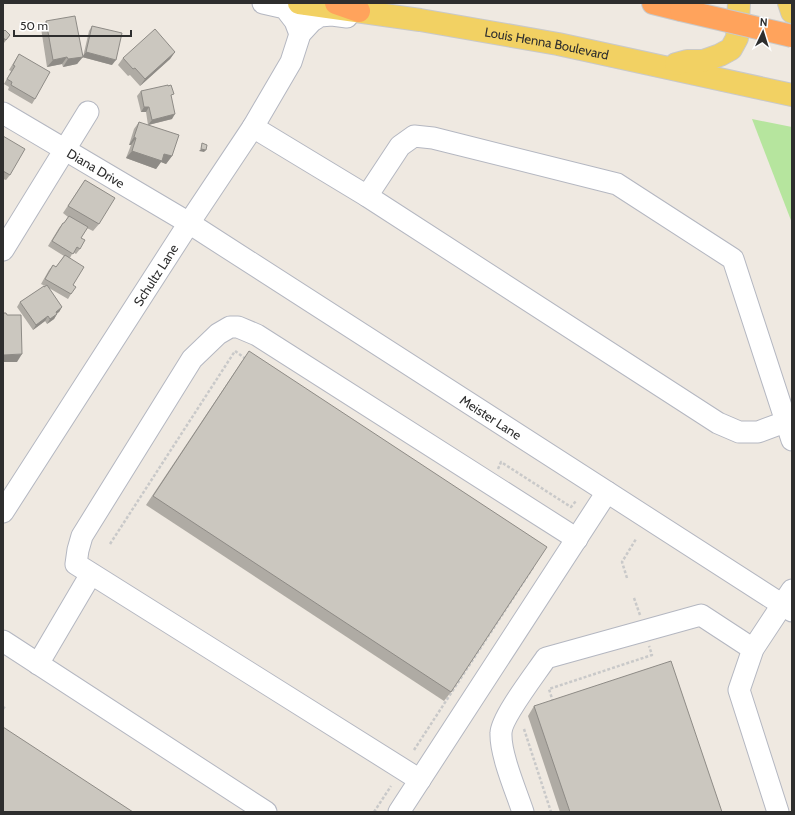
<svg xmlns="http://www.w3.org/2000/svg" width="795" height="815" font-family="Cabin,sans-serif">
	<rect width="100%" height="100%" fill="#efe9e1"/>
	<path fill="#b6e59e" d="M 752,119 L 792,127 L 792,223 Z"/>
	<g fill="none" stroke-linecap="round" stroke-linejoin="round">
		<defs>
			<g id="minor">
				<path d="M 263,3 L 285,8 L 295,21 L 300,34"/>
				<path id="s1" d="M 3,113 L 189,223 L 792,611"/>
				<path d="M 253,127 L 367,196 L 718,423 L 739,432 L 758,432 L 785,422"/>
				<path d="M 367,196 L 400,146 L 414,136 L 433,138 L 617,184 L 733,259 L 792,440"/>
				<path d="M 3,250 L 88,112"/>
				<path id="s2" d="M 3,512 L 189,223 L 253,127 L 291,62 L 300,34 L 312,21 L 320,16 L 332,15 L 347,17"/>
				<path d="M 3,641 L 266,812"/>
				<path d="M 38,664 L 91,574"/>
				<path d="M 420,780 L 76,564 L 78,550 L 82,536 L 192,359 L 218,334 L 230,327 L 238,327 L 257,335 L 577,539"/>
				<path d="M 399,812 L 607,492"/>
				<path d="M 523,812 C 516,791 500,754 501,733 C 501,718 536,673 546,658 L 701,615 L 753,649"/>
				<path d="M 778,812 L 739,690 L 753,649 L 792,590"/>
			</g>
			<g id="major">
				<path id="s3" d="M 299,3 L 420,20 L 558,44 L 792,95"/>
				<path d="M 789,3 L 792,12"/>
				<path d="M 676,64 L 687,61 L 703,61 L 720,55 L 731,49 L 737,38 L 739,3"/>
			</g>
			<g id="highway">
				<path d="M 336,3 L 359,11"/>
				<path d="M 653,3 L 681,10"/>
			</g>
		</defs>
		<use href="#minor" stroke="#b4b7c1" stroke-width="23"/>
		<use href="#major" stroke="#c9c9c9" stroke-width="24"/>
		<use href="#highway" stroke="#c9c9c9" stroke-width="24"/>
		<g stroke="#c9c9c9" stroke-width="2.5" stroke-dasharray="3 2" stroke-linecap="butt">
			<path d="M 498,469 L 501,462 L 571,507 L 576,501"/>
			<path d="M 110,544 L 235,351 L 246,359"/>
			<path d="M 627,578 L 622,562 L 636,539"/>
			<path d="M 634,598 L 640,615"/>
			<path d="M 553,702 L 549,689 L 652,655 L 649,646"/>
			<path d="M 3,709 L 5,706"/>
			<path d="M 524,729 L 551,812"/>
			<path d="M 414,750 L 534,566"/>
			<path d="M 374,812 L 391,786"/>
		</g>
		<use href="#minor" stroke="#fff" stroke-width="21"/>
		<use href="#major" stroke="#f2d163" stroke-width="22"/>
		<use href="#highway" stroke="#ffa35c" stroke-width="22"/>
		<defs>
			<path id="highway-bridge" d="M 681,10 L 792,36"/>
		</defs>
		<use href="#highway-bridge" stroke="#c9c9c9" stroke-width="24" stroke-linecap="butt"/>
		<use href="#highway-bridge" stroke="#ffa35c" stroke-width="22"/>
	</g>
	<g fill="#afaba4">
		<path d="M 46,21 L 83,57 L 89,31 L 92,26 L 112,65 L 82,57 L 77,64 L 63,67 L 62,64 L 47,67 L 41,28 Z"/>
		<path d="M 3,32 L 10,35 L 4,43 L 3,42 Z"/>
		<path d="M 175,52 L 170,59 L 140,86 L 130,75 L 128,76 L 118,65 L 123,58 Z"/>
		<path d="M 19,54 L 35,99 L 32,104 L 8,90 L 9,87 L 4,84 L 11,71 L 9,70 Z"/>
		<path d="M 141,91 L 171,98 L 172,119 L 148,125 L 146,112 L 141,112 L 137,96 Z"/>
		<path d="M 139,122 L 172,156 L 166,164 L 161,162 L 156,169 L 126,158 L 131,145 L 129,145 L 134,129 Z"/>
		<path d="M 3,136 L 10,175 L 6,180 L 3,179 Z"/>
		<path d="M 85,180 L 99,224 L 93,231 L 87,228 L 81,238 L 80,249 L 76,254 L 73,252 L 70,258 L 73,285 L 71,294 L 68,299 L 49,288 L 62,307 L 59,312 L 57,313 L 57,314 L 54,319 L 47,324 L 45,321 L 33,330 L 17,307 L 20,302 L 45,286 L 41,284 L 49,270 L 53,265 L 56,267 L 64,256 L 48,246 L 59,228 L 63,223 L 64,223 L 68,217 L 63,213 Z"/>
		<path d="M 242,361 L 451,692 L 444,701 L 146,505 Z"/>
		<path d="M 534,706 L 722,812 L 560,812 L 528,716 Z"/>
	</g>
	<g fill="#8e8b86">
		<path d="M 86,52 L 116,60 L 112,65 L 82,57 Z"/>
		<path d="M 175,52 L 170,59 L 140,86 L 145,79 Z"/>
		<path d="M 67,57 L 62,64 L 47,67 L 53,60 Z"/>
		<path d="M 83,57 L 77,64 L 63,67 L 68,59 Z"/>
		<path d="M 144,107 L 149,107 L 146,112 L 141,112 Z"/>
		<path d="M 175,114 L 172,119 L 148,125 L 152,120 Z"/>
		<path d="M 134,137 L 136,138 L 131,145 L 129,145 Z"/>
		<path d="M 201,149 L 206,150 L 204,152 L 199,151 Z"/>
		<path d="M 132,151 L 164,154 L 172,156 L 166,164 L 161,162 L 156,169 L 126,158 Z"/>
		<path d="M 62,307 L 59,312 L 52,317 L 56,312 Z"/>
		<path d="M 57,314 L 54,319 L 47,324 L 50,319 Z"/>
		<path d="M 48,316 L 45,321 L 33,330 L 36,325 Z"/>
		<path d="M 22,354 L 17,362 L 3,362 L 3,355 Z"/>
	</g>
	<g fill="#cbc7bf" stroke="#8e8b86">
		<path d="M 75,16 L 83,57 L 68,59 L 67,57 L 53,60 L 46,21 Z"/>
		<path d="M 92,26 L 122,33 L 116,60 L 86,52 Z"/>
		<path d="M 155,29 L 175,52 L 145,79 L 135,68 L 133,69 L 123,58 Z"/>
		<path d="M 5,30 L 10,35 L 6,40 L 3,38 L 3,32 Z"/>
		<path d="M 19,54 L 50,72 L 35,99 L 11,85 L 12,82 L 7,79 L 15,66 L 13,65 Z"/>
		<path d="M 168,85 L 168,86 L 171,85 L 174,94 L 171,95 L 175,114 L 152,120 L 149,107 L 144,107 L 141,91 Z"/>
		<path d="M 139,122 L 179,135 L 172,156 L 164,154 L 162,161 L 132,151 L 136,138 L 134,137 Z"/>
		<path d="M 3,136 L 25,149 L 10,175 L 3,171 Z"/>
		<path d="M 202,143 L 207,145 L 206,150 L 201,149 Z"/>
		<path d="M 85,180 L 115,198 L 99,224 L 68,206 Z"/>
		<path d="M 69,216 L 88,227 L 81,238 L 85,240 L 80,249 L 77,247 L 73,254 L 52,241 L 63,223 L 64,223 Z"/>
		<path d="M 65,255 L 84,267 L 73,285 L 76,287 L 71,294 L 45,279 L 53,265 L 56,267 Z"/>
		<path d="M 47,285 L 62,307 L 56,312 L 57,314 L 50,319 L 48,316 L 36,325 L 20,302 L 44,286 L 44,287 Z"/>
		<path d="M 3,313 L 6,313 L 7,315 L 21,315 L 22,354 L 3,355 Z"/>
		<path d="M 249,351 L 547,547 L 451,692 L 153,496 Z"/>
		<path d="M 671,661 L 722,812 L 570,812 L 534,706 Z"/>
		<path d="M 3,727 L 133,812 L 3,812 Z"/>
	</g>
	<g text-anchor="middle" stroke-width="3" stroke-linejoin="round" paint-order="stroke">
		<g font-size="13" fill="#2e2e2e" stroke="#fff">
			<text dy="5" stroke="none"><textPath href="#s3" startOffset="251">Louis Henna Boulevard</textPath></text>
			<text dy="5" stroke="none"><textPath href="#s1" startOffset="108">Diana Drive</textPath></text>
			<text dy="5" stroke="none"><textPath href="#s2" startOffset="282">Schultz Lane</textPath></text>
			<text dy="5" stroke="none"><textPath href="#s1" startOffset="575">Meister Lane</textPath></text>
		</g>
	</g>
	<rect width="795" height="815" fill="none" stroke="#2e2e2e" stroke-width="8"/>
	<g transform="translate(763 32) rotate(4)" stroke="#ffffff" stroke-width="3" paint-order="stroke">
	<path d="M0-3L7 15L0 10L-7 15Z" fill="#2e2e2e"/>
	<text y="-6" font-size="11" font-weight="bold" text-anchor="middle" fill="#2e2e2e">N</text>
	</g>
	<path d="M14 30v6h117v-6" fill="none" stroke="#2e2e2e" stroke-width="2"/>
	<text x="20" y="30" font-size="12" fill="#2e2e2e" stroke="#ffffff" stroke-width="3" paint-order="stroke">50 m</text>
</svg>
